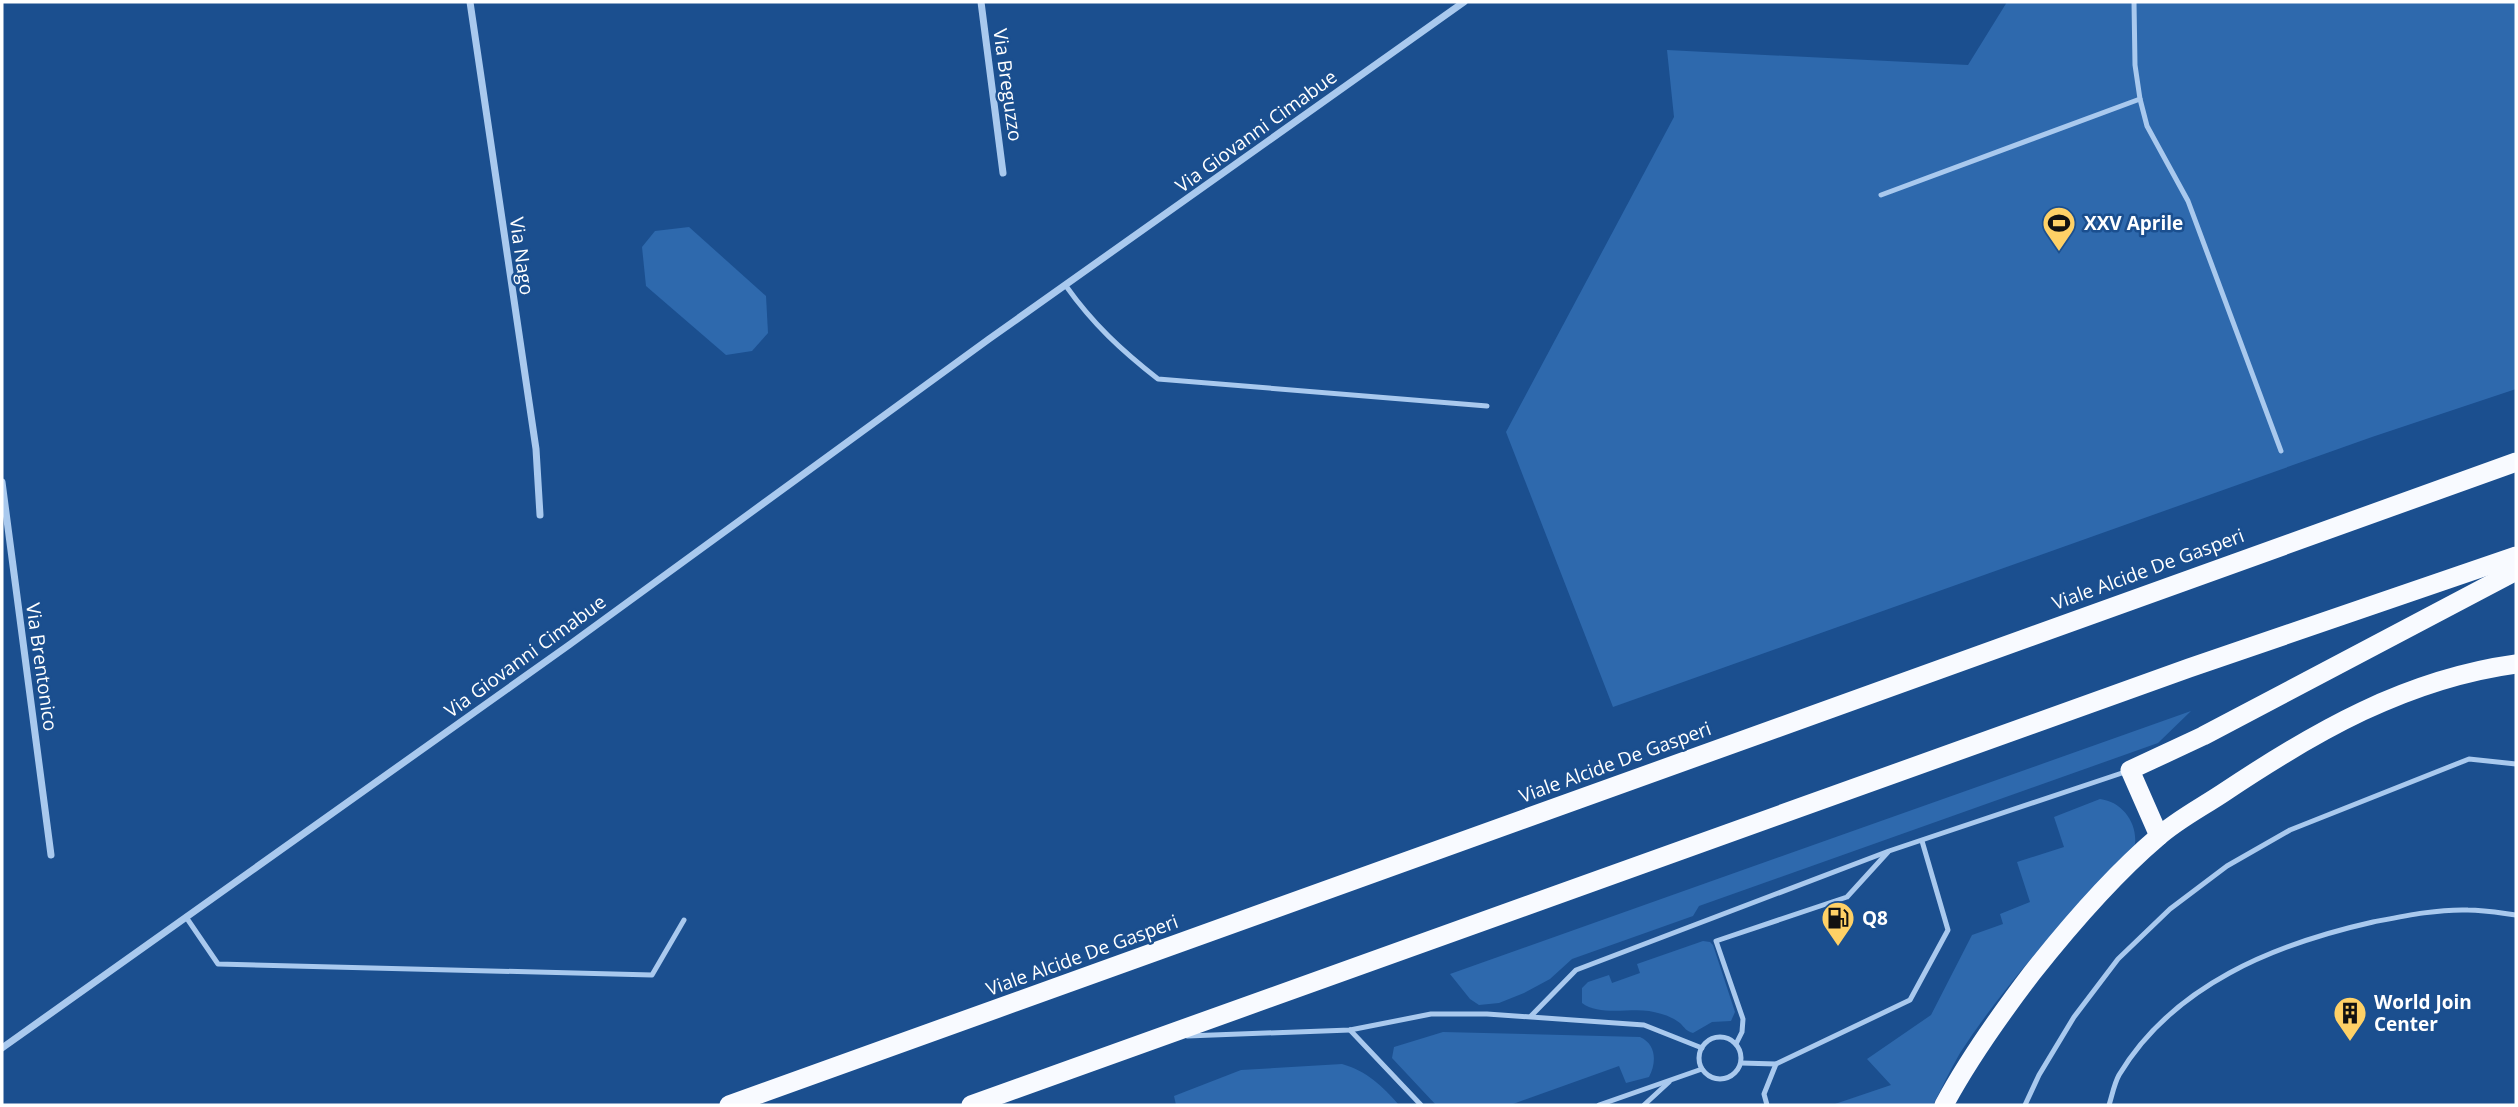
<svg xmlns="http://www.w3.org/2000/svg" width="2518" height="1107" font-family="'Open Sans',sans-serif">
	<rect width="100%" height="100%" fill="#1b4f8f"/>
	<g fill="#2e69ad">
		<path d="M 2007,2 L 2516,2 L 2516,389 L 2372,437 L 1613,707 L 1506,432 L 1674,117 L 1667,50 L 1968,65 Z"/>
		<path d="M 689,227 L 766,296 L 768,333 L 752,351 L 726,355 L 646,286 L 642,247 L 655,231 Z"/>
		<path d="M 2191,711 L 2158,743 L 1699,906 L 1693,916 L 1572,959 L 1550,979 L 1524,993 L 1499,1003 L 1479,1005 L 1470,999 L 1450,974 Z"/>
		<path d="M 2100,799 C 2124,802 2140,826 2134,850 C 2070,912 2009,978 1960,1053 C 1950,1070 1942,1088 1933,1105 L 1832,1105 L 1891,1085 L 1867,1059 L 1931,1015 L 1972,935 L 2003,924 L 2000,914 L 2030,902 L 2017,862 L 2064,847 L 2054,817 Z"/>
		<path d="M 1703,941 L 1710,942 L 1713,945 L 1735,1012 L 1731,1021 L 1712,1022 L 1693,1033 C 1686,1031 1685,1028 1680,1023 C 1671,1016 1660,1013 1649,1011 C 1629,1008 1599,1016 1582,1003 L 1582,988 L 1588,982 L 1609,975 L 1612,983 L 1640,973 L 1637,964 Z"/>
		<path d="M 1443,1032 L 1640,1037 C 1656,1044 1657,1062 1649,1077 L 1626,1083 L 1619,1066 L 1510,1105 L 1436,1105 L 1392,1058 L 1394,1047 Z"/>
		<path d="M 1342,1064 C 1367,1071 1382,1086 1399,1105 L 1176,1105 L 1174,1096 L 1241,1070 Z"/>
	</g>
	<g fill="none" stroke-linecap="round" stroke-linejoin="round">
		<g stroke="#a9c9ee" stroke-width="5">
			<path d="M 2140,99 L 2147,126 L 2188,201 L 2281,451"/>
			<path d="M 1881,195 L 2140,99 L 2135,65 L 2134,2"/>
			<path d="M 1066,286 C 1093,324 1121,350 1158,379 L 1487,406"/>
			<path d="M 186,917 L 218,964 L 652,975 L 684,920"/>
			<path d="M 1531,1016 L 1576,970 L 1889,851 L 2128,771"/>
			<path d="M 1350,1030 L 1421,1105"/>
			<path d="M 1187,1036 L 1350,1030 L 1431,1014 L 1487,1014 L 1644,1025 L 1702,1048"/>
			<circle cx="1720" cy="1058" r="21"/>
			<path d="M 1736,1044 L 1742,1032 L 1743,1019 L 1716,941 L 1847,897 L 1888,852"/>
			<path d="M 1741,1063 L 1776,1064 L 1910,1000 L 1948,930 L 1922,841"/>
			<path d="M 1599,1105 L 1702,1069"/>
			<path d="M 1644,1105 L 1669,1082"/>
			<path d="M 1767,1105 L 1764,1094 L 1776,1064"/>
			<path d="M 2025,1105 L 2039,1075 L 2074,1017 L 2118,959 L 2170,909 L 2227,866 L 2290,830 L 2469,759 L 2516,764"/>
			<path d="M 2109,1105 C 2112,1096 2114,1084 2119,1075 C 2173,985 2275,944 2373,922 C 2404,916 2437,909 2468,910 C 2484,910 2501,913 2516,915"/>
		</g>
		<g stroke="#a9c9ee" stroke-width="7">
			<path d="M 470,2 L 536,449 L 540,515"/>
			<path d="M 981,2 L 1003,173"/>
			<path d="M 2,482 L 51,855"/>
			<path d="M 2,1048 L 569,645 L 989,339 L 1464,2"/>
		</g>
		<g stroke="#f8faff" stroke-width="19">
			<path d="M 2159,836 L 2130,770 L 2203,736 L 2516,571"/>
			<path d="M 729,1105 L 2516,462"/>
			<path d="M 971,1105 L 2189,668 L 2516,556"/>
			<path d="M 1944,1105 C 1969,1058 2000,1015 2032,973 C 2070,925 2111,877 2158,837 C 2177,820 2202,807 2223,793 C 2314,732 2406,679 2516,664"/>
		</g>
	</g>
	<defs>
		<symbol id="stadium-pin" viewBox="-11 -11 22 30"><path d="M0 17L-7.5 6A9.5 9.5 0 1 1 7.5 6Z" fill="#ffd166" stroke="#1b4f8f"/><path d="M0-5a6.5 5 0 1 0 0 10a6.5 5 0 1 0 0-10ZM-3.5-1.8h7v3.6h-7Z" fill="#111"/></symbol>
		<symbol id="fuel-pin" viewBox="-11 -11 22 30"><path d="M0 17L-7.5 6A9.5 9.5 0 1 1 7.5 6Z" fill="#ffd166" stroke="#1b4f8f"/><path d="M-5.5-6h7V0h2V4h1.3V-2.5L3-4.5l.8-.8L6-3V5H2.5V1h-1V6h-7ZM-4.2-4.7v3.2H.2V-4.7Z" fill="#111"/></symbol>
		<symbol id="building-pin" viewBox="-11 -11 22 30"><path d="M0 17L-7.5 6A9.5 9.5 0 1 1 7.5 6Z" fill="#ffd166" stroke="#1b4f8f"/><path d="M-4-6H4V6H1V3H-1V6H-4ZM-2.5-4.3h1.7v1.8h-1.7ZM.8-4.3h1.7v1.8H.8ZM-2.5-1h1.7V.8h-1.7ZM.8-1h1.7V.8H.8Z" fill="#111"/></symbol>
	</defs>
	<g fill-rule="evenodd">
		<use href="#stadium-pin" x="2040" y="204" width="38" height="52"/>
		<use href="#fuel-pin" x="1819" y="899" width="38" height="52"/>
		<use href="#building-pin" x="2331" y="994" width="38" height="52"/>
	</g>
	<g text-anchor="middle" stroke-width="5" stroke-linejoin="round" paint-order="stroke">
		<g font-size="19" fill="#fff" stroke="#1b4f8f">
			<text transform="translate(1008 85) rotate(82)" y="7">Via Breguzzo</text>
			<text transform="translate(1256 131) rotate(-36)" y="7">Via Giovanni Cimabue</text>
			<text transform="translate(522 256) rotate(82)" y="7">Via Nago</text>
			<text transform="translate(2148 569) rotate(-20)" y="7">Viale Alcide De Gasperi</text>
			<text transform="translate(525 656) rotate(-36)" y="7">Via Giovanni Cimabue</text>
			<text transform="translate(42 667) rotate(82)" y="7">Via Brentonico</text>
			<text transform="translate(1615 762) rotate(-20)" y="7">Viale Alcide De Gasperi</text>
			<text transform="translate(1082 955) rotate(-20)" y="7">Viale Alcide De Gasperi</text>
		</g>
		<g font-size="19" font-weight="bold" fill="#fff" stroke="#1b4f8f" text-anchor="start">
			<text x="2084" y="230">XXV Aprile</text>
			<text x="1862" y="925">Q8</text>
			<text x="2374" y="1009">World Join<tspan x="2374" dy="22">Center</tspan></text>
		</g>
	</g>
	<rect width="2518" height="1107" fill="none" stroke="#ffffff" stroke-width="7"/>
</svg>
